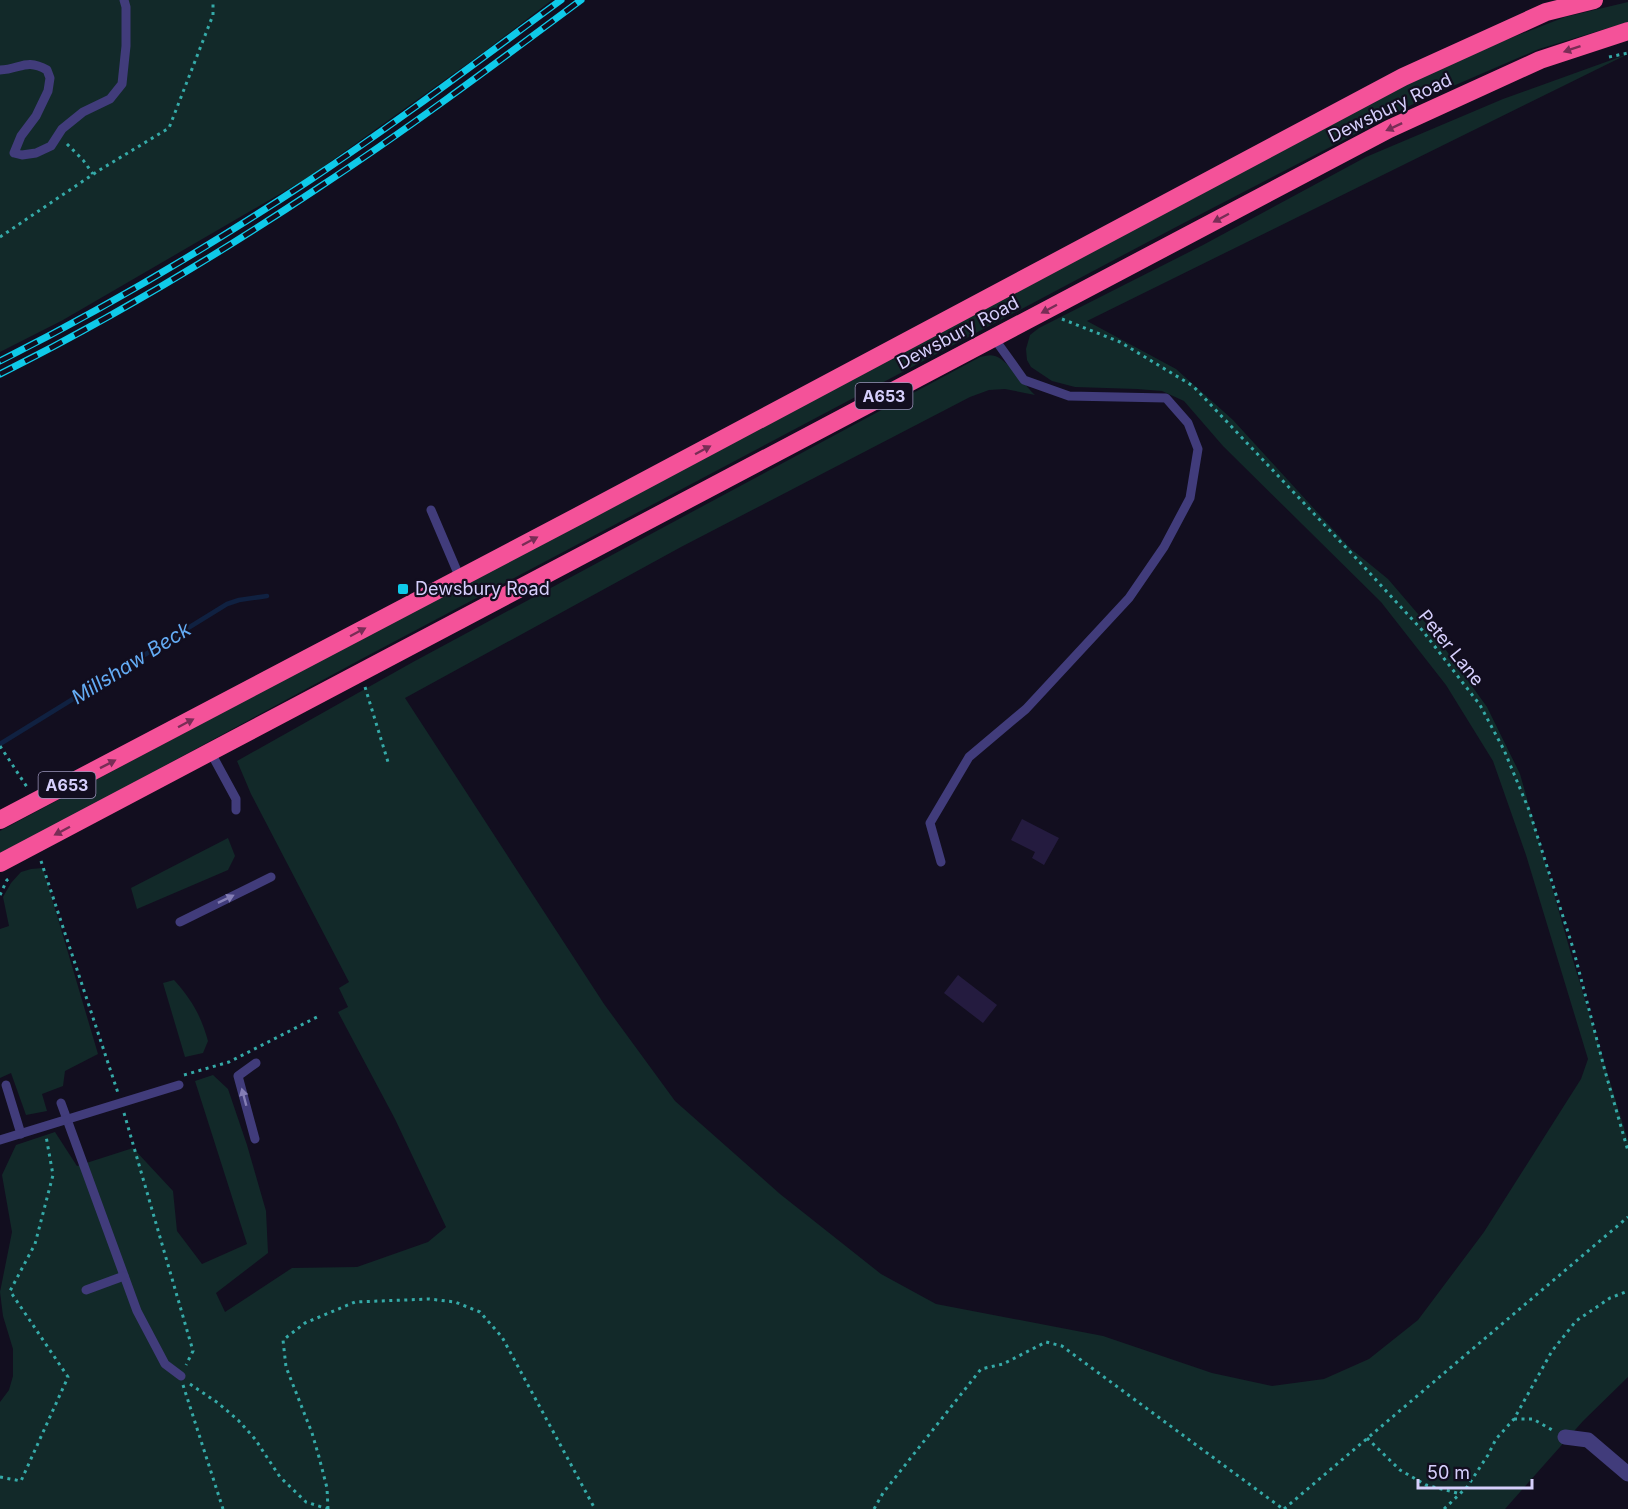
<svg xmlns="http://www.w3.org/2000/svg" width="1628" height="1509" font-family="Inter,sans-serif">
	<rect width="100%" height="100%" fill="#120e1f"/>
	<g fill="#122929">
		<path d="M 0,0 L 552,0 L 484,52 L 309,177 L 63,320 L 0,352 Z"/>
		<path d="M 1628,2 L 1628,22 L 1539,49 L 1423,99 L 1178,226 L 367,656 L 0,855 L 0,831 L 1436,67 L 1565,17 Z"/>
		<path d="M 1628,54 L 1087,321 L 1176,369 L 1233,420 L 1350,548 L 1388,579 L 1430,628 L 1487,707 L 1520,774 L 1569,947 L 1628,1141 L 1628,1377 L 1583,1421 L 1505,1509 L 0,1509 L 0,1402 L 9,1390 L 13,1376 L 13,1349 L 3,1316 L 0,1292 L 12,1232 L 2,1175 L 16,1145 L 55,1132 L 77,1166 L 133,1148 L 173,1191 L 177,1231 L 202,1264 L 247,1244 L 195,1081 L 213,1075 L 228,1089 L 247,1145 L 266,1211 L 268,1253 L 216,1293 L 225,1312 L 292,1268 L 357,1267 L 428,1242 L 446,1227 L 395,1119 L 338,1012 L 348,1007 L 339,988 L 349,982 L 251,794 L 237,761 L 413,662 L 980,357 C 985,356 990,354 995,356 C 1008,360 1024,385 1035,395 L 1005,389 L 989,390 L 970,397 L 681,547 L 405,698 L 604,1004 L 675,1101 L 780,1194 L 881,1274 L 936,1304 L 1103,1336 L 1212,1373 L 1272,1386 L 1324,1379 L 1369,1359 L 1418,1320 L 1484,1232 L 1581,1079 L 1588,1059 L 1526,855 L 1493,761 L 1446,685 L 1381,602 L 1223,446 L 1184,401 L 1162,391 L 1137,389 L 1075,387 L 1052,381 L 1031,367 L 1027,360 L 1026,349 L 1030,335 L 1039,328 L 1203,245 L 1366,157 L 1503,99 Z"/>
		<path d="M 228,838 L 235,856 L 228,870 L 137,909 L 131,888 Z"/>
		<path d="M 43,868 L 98,1054 L 65,1071 L 63,1086 L 42,1094 L 47,1111 L 26,1115 L 11,1073 L 0,1078 L 0,929 L 9,926 L 3,897 L 11,883 L 21,872 L 31,869 Z"/>
		<path d="M 174,980 C 192,1000 201,1016 208,1041 L 203,1053 L 185,1057 L 163,983 Z"/>
	</g>
	<g fill="none" stroke-linecap="round" stroke-linejoin="round">
		<path stroke="#102141" stroke-width="4.5" d="M 0,744 L 227,604 L 239,600 L 267,596"/>
	</g>
	<g fill="#241b3f">
		<path d="M 1022,819 L 1059,838 L 1044,865 L 1032,858 L 1035,852 L 1011,840 Z"/>
		<path d="M 958,975 L 997,1005 L 983,1023 L 944,993 Z"/>
	</g>
	<g fill="none" stroke-linecap="round" stroke-linejoin="round">
		<g stroke="#35aaa8" stroke-width="3" stroke-dasharray="3 4.5" stroke-linecap="butt">
			<path d="M 1609,57 L 1628,53"/>
			<path d="M 67,144 L 83,160 L 93,174"/>
			<path d="M 0,237 L 98,171 L 169,128 L 213,15 L 213,0"/>
			<path d="M 1062,319 L 1120,342 L 1193,386 L 1354,556 L 1422,630 L 1480,705 L 1504,750 L 1529,810 L 1573,948 L 1605,1071 L 1628,1151"/>
			<path d="M 365,687 L 388,762"/>
			<path d="M 0,746 L 27,787"/>
			<path d="M 41,861 L 118,1093"/>
			<path d="M 0,895 L 7,880 L 10,878"/>
			<path d="M 184,1075 L 229,1062 L 317,1017"/>
			<path d="M 124,1113 L 193,1351 L 186,1365"/>
			<path d="M 190,1384 L 218,1403 L 238,1420 L 255,1439 L 280,1477 L 306,1502 L 328,1509"/>
			<path d="M 183,1385 L 223,1509"/>
			<path d="M 1514,1419 L 1533,1419 L 1554,1431"/>
			<path d="M 1367,1438 L 1400,1470 L 1426,1485 L 1461,1494"/>
			<path d="M 0,1477 L 21,1481 L 68,1377 L 10,1291 L 35,1244 L 53,1175 L 46,1136"/>
			<path d="M 328,1509 L 327,1488 L 319,1457 L 312,1433 L 286,1367 L 283,1340 L 305,1323 L 355,1302 L 429,1299 L 455,1302 L 480,1312 L 502,1337 L 595,1509"/>
			<path d="M 874,1509 L 883,1493 L 981,1369 L 1003,1364 L 1046,1342 L 1062,1346 L 1283,1509"/>
			<path d="M 1284,1509 L 1628,1217"/>
			<path d="M 1444,1509 L 1467,1487 L 1488,1455 L 1496,1439 L 1514,1419 L 1552,1351 L 1576,1321 L 1610,1298 L 1628,1291"/>
		</g>
		<g stroke="#413c7b" stroke-width="9">
			<path d="M 0,70 C 21,69 26,58 47,70 L 50,78 L 48,91 L 36,116 L 21,136 L 14,153 L 22,155 L 36,153 L 51,146 L 62,129 L 83,112 L 110,99 L 122,84 L 126,46 L 126,7 L 124,0"/>
			<path d="M 431,510 L 460,578"/>
			<path d="M 211,753 L 236,799 L 236,810"/>
			<path d="M 941,862 L 930,823 L 969,757 L 1026,709 L 1129,598 L 1164,547 L 1190,498 L 1198,449 L 1188,423 L 1166,398 L 1069,396 L 1024,380 L 994,338"/>
			<path d="M 180,922 L 271,877"/>
			<path d="M 6,1085 L 21,1134"/>
			<path d="M 61,1103 L 137,1311 L 165,1364 L 181,1376"/>
			<path d="M 255,1139 L 238,1076 L 256,1063"/>
			<path d="M 0,1140 L 179,1085"/>
			<path d="M 86,1290 L 124,1276"/>
		</g>
		<path stroke="#413c7b" stroke-width="15" d="M 1565,1437 L 1588,1440 L 1628,1474"/>
		<g stroke="#f45299" stroke-width="18">
			<path d="M 0,820 L 582,514 L 1403,77 L 1546,12 L 1594,0"/>
			<path d="M 0,863 L 1389,129 L 1540,60 L 1628,31"/>
		</g>
		<defs>
			<g id="rail">
				<path d="M 0,361 C 107,307 210,246 310,180 C 396,123 478,61 561,0"/>
				<path d="M 0,374 C 110,319 216,256 318,188 C 408,129 495,64 581,0"/>
			</g>
		</defs>
		<use href="#rail" stroke="#0fcae9" stroke-width="7"/>
		<use href="#rail" stroke="#120e1f" stroke-width="4.5" stroke-dasharray="14" stroke-linecap="butt"/>
	</g>
	<defs><path id="oneway-solid" d="M-6-.8H1V-3.2L6.5 0L1 3.2V.8H-6Z" transform="scale(1.5)"/></defs>
	<g fill="#782d56">
		<use href="#oneway-solid" transform="translate(1572 49) rotate(161)"/>
		<use href="#oneway-solid" transform="translate(1394 127) rotate(155)"/>
		<use href="#oneway-solid" transform="translate(1221 218) rotate(152)"/>
		<use href="#oneway-solid" transform="translate(1049 309) rotate(152)"/>
		<use href="#oneway-solid" transform="translate(703 450) rotate(-28)"/>
		<use href="#oneway-solid" transform="translate(530 541) rotate(-28)"/>
		<use href="#oneway-solid" transform="translate(358 632) rotate(-28)"/>
		<use href="#oneway-solid" transform="translate(186 723) rotate(-28)"/>
		<use href="#oneway-solid" transform="translate(108 764) rotate(-27)"/>
		<use href="#oneway-solid" transform="translate(62 831) rotate(152)"/>
	</g>
	<g fill="#847eb5">
		<use href="#oneway-solid" transform="translate(226 899) rotate(-26)"/>
		<use href="#oneway-solid" transform="translate(244 1097) rotate(-105)"/>
	</g>
	<rect fill="#0fcae9" stroke="#120e1f" stroke-width="2" x="397" y="583" width="12" height="12" rx="3"/>
	<g text-anchor="middle" stroke-width="4.5" stroke-linejoin="round" paint-order="stroke">
		<g fill="#120e1f" stroke="#9b95ba" stroke-width="1.5">
			<rect x="855.5" y="383" width="57" height="26" rx="4.5"/>
			<rect x="38.5" y="772" width="57" height="26" rx="4.5"/>
		</g>
		<g font-size="16" font-weight="bold" fill="#d6cffc">
			<text x="884" y="402">A653</text>
			<text x="67" y="791">A653</text>
		</g>
		<g font-size="18" fill="#d6cffc" stroke="#120e1f">
			<text transform="translate(1390 108) rotate(-26)" y="6">Dewsbury Road</text>
			<text transform="translate(958 333) rotate(-28)" y="6">Dewsbury Road</text>
			<text transform="translate(1451 648) rotate(51)" y="6">Peter Lane</text>
		</g>
		<g font-size="18" fill="#d6cffc" stroke="#120e1f" text-anchor="start">
			<text x="415" y="595">Dewsbury Road</text>
		</g>
		<g font-size="20" font-style="italic" fill="#64acf5" stroke="#120e1f">
			<text transform="translate(131 663) rotate(-32)" y="7">Millshaw Beck</text>
		</g>
	</g>
	<path d="M1418 1479v9h114v-9" fill="none" stroke="#d6cffc" stroke-width="3"/>
	<text x="1427" y="1479" font-size="18" fill="#d6cffc" stroke="#120e1f" stroke-width="4.5" paint-order="stroke">50 m</text>
</svg>
